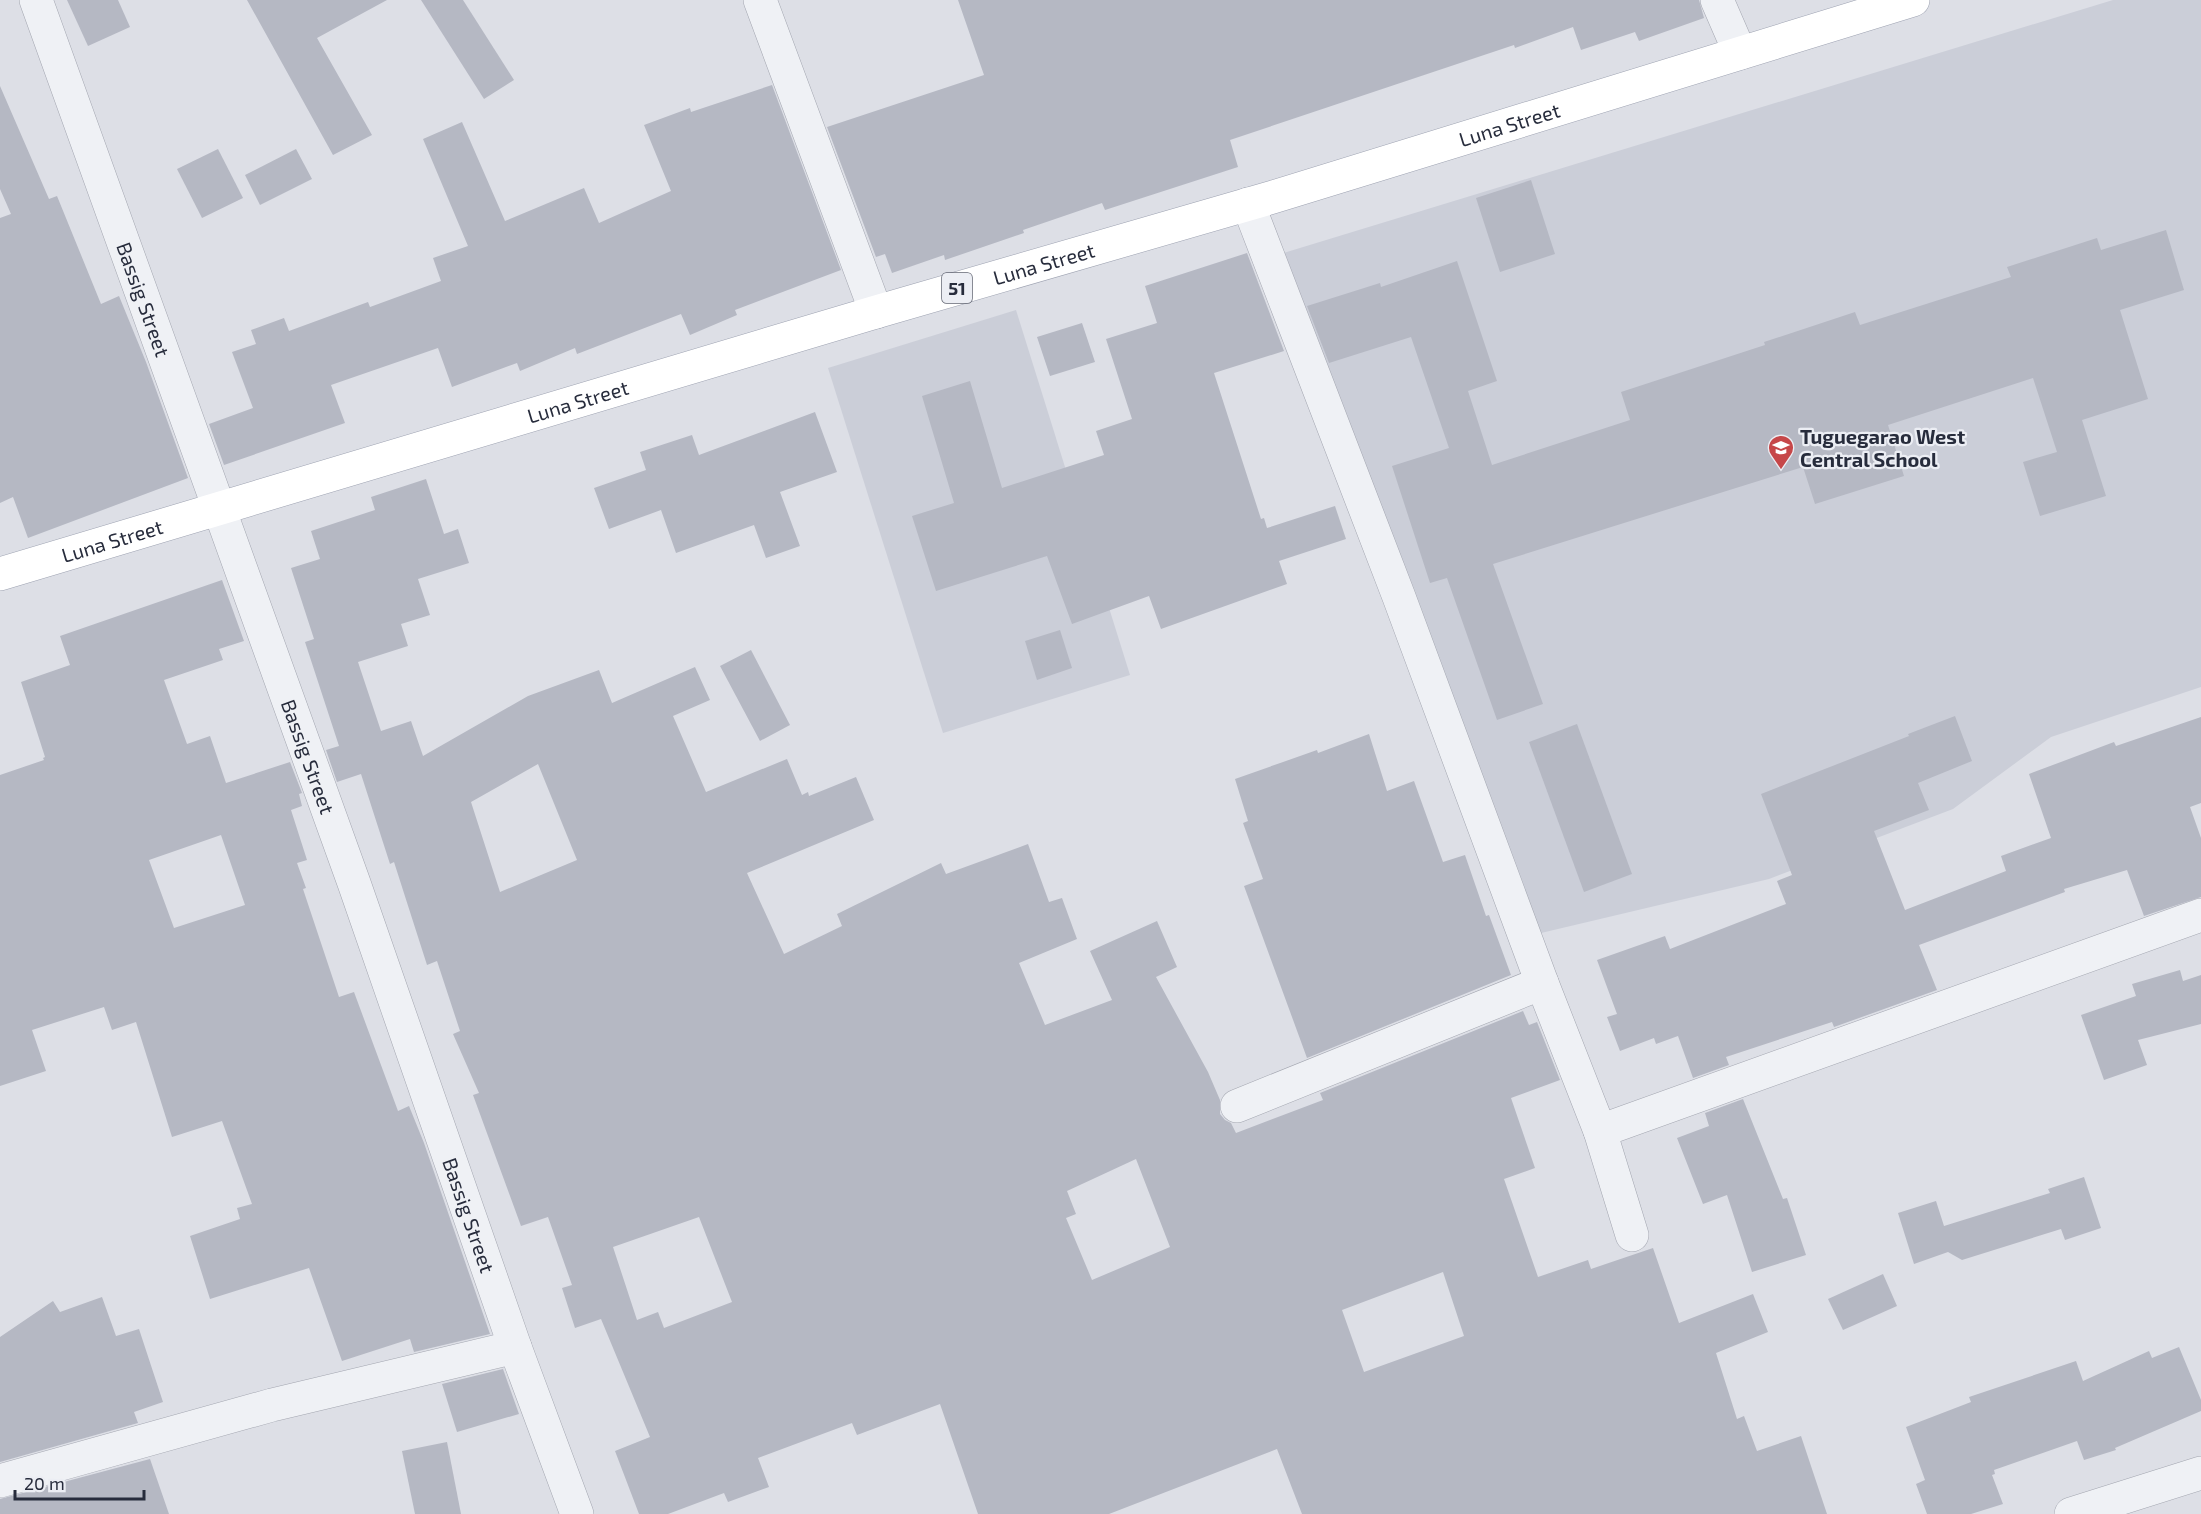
<svg xmlns="http://www.w3.org/2000/svg" width="2201" height="1514" font-family="'Exo 2',sans-serif">
	<style>
		.built { fill: #cbced8 }
		.building { fill: #b5b8c3; fill-rule: evenodd }
		.lines { fill: none; stroke-linecap: round; stroke-linejoin: round }
		.street-casing { stroke: #a3a6b0; stroke-width: 34 }
		.primary-casing { stroke: #9da2b1; stroke-width: 34 }
		.street { stroke: #eff1f5; stroke-width: 33 }
		.primary { stroke: #fff; stroke-width: 33 }
		.labels { text-anchor: middle; dominant-baseline: central; stroke-width: 4.5; stroke-linejoin: round; paint-order: stroke }
		.shield { fill: #eceef4; stroke: #626673; stroke-width: 1.5 }
		.shield-label { font-size: 18px; font-weight: bold; fill: #272c3c }
		.street-label { font-size: 20px; fill: #272c3c; stroke: #eceef4 }
		.poi-label { font-size: 20px; font-weight: bold; fill: #272c3c; stroke: #eceef4; text-anchor: start }
	</style>
	<rect width="100%" height="100%" fill="#dddfe6"/>
	<g class="built">
		<polygon points="2113,0 2201,0 2201,687 2051,737 1953,809 1769,879 1541,933 1277,255"/>
		<polygon points="1016,310 1130,675 943,733 828,368"/>
	</g>
	<g class="building">
		<polygon points="67,0 118,0 130,27 88,46"/>
		<polygon points="247,0 387,0 317,38 372,135 333,155"/>
		<polygon points="421,0 463,0 514,80 484,99"/>
		<polygon points="958,0 1699,0 1704,18 1639,41 1635,32 1581,50 1573,27 1515,48 1514,45 1230,140 1238,167 1105,210 1102,203 1023,230 1024,233 945,260 944,255 892,273 885,254 876,257 827,127 984,75"/>
		<polygon points="772,85 841,270 735,310 737,315 690,335 681,314 577,354 575,348 520,371 517,363 452,387 438,348 331,385 345,423 224,465 209,424 253,408 232,352 256,344 251,330 284,318 289,331 368,302 370,307 441,281 433,258 468,246 423,139 462,122 505,221 584,188 599,223 671,191 644,125 690,108 691,112"/>
		<polygon points="0,86 49,199 57,196 101,304 119,296 146,362 188,478 28,538 13,497 0,503 0,218 11,214 0,189"/>
		<polygon points="218,149 243,198 202,218 177,169"/>
		<polygon points="296,149 312,179 260,205 245,175"/>
		<polygon points="1531,180 1555,254 1500,272 1476,198"/>
		<polygon points="2166,230 2184,290 2120,310 2148,399 2082,420 2106,496 2040,516 2023,462 2057,452 2033,378 1888,425 1904,476 1815,504 1803,467 1493,564 1543,704 1497,720 1447,578 1430,583 1392,466 1449,448 1411,337 1329,363 1307,306 1380,283 1381,287 1457,261 1497,381 1468,391 1492,465 1630,420 1621,392 1765,345 1764,342 1855,312 1860,325 2011,277 2007,267 2097,238 2101,250"/>
		<polygon points="1247,253 1284,351 1214,373 1261,519 1264,518 1267,528 1335,506 1346,539 1279,561 1287,584 1161,629 1149,596 1072,624 1047,556 936,591 912,516 954,503 922,396 970,381 1002,488 1104,455 1096,431 1132,419 1106,339 1157,323 1145,286"/>
		<polygon points="1082,323 1095,362 1050,376 1037,337"/>
		<polygon points="815,412 837,472 780,492 800,546 766,558 754,525 676,553 661,510 609,529 594,488 646,470 640,452 692,435 699,455"/>
		<path d="M426,479L444,534L458,529L469,563L418,579L430,615L401,624L408,646L358,662L381,731L411,721L423,756L528,696L599,670L612,703L695,667L710,700L673,716L706,792L787,759L802,795L808,792L809,796L856,777L874,820L747,873L784,954L842,926L837,914L941,863L946,874L1028,844L1049,902L1062,898L1077,939L1019,963L1045,1025L1112,1000L1090,951L1157,921L1177,967L1156,977L1208,1072L1220,1100V1114L1225,1120L1231,1123L1236,1133L1323,1100L1320,1093L1523,1011L1529,1025L1537,1022L1560,1080L1511,1098L1535,1168L1504,1179L1538,1277L1588,1260L1591,1269L1653,1248L1679,1323L1753,1294L1768,1332L1716,1353L1737,1419L1744,1416L1757,1451L1801,1436L1827,1514H1302L1277,1449L1109,1514H978L940,1404L857,1435L852,1423L758,1458L769,1487L728,1502L724,1493L668,1514H639L615,1451L650,1437L601,1319L575,1328L562,1288L572,1285L548,1217L521,1226L473,1095L479,1093L453,1034L460,1031L437,961L427,965L394,862L390,864L361,774L337,782L326,750L339,746L305,642L314,639L291,568L320,559L311,531L375,510L371,497ZM538,764L577,860L500,892L471,802ZM1136,1159L1170,1247L1092,1280L1066,1218L1076,1214L1067,1191ZM699,1217L732,1302L664,1328L658,1312L637,1320L613,1247ZM1443,1272L1464,1336L1364,1372L1342,1310Z"/>
		<path d="M222,580L244,641L219,649L223,660L164,680L187,744L210,736L226,783L290,762L302,793L299,794L302,806L291,810L307,860L297,863L306,888L303,889L339,997L354,992L398,1111L409,1106L424,1143L490,1334L414,1352L410,1339L342,1361L309,1268L210,1299L190,1236L240,1219L237,1208L252,1204L222,1121L172,1137L136,1022L112,1030L104,1007L32,1030L46,1071L0,1086V775L44,760L43,758L45,757L21,682L70,665L60,636ZM221,835L245,905L174,928L149,860Z"/>
		<polygon points="1060,630 1072,668 1037,680 1025,641"/>
		<polygon points="751,650 790,725 760,741 720,666"/>
		<polygon points="1955,716 1972,761 1918,783 1929,810 1874,831 1905,910 2006,871 2001,856 2051,838 2029,774 2114,742 2116,746 2201,717 2201,803 2190,807 2201,838 2201,897 2144,916 2127,870 2064,889 2065,892 1919,945 1937,990 1834,1027 1832,1022 1726,1057 1729,1065 1693,1078 1678,1036 1656,1044 1654,1038 1620,1051 1607,1017 1617,1014 1597,960 1665,936 1670,949 1786,904 1777,881 1792,875 1761,794 1909,736 1908,734"/>
		<polygon points="1577,724 1632,874 1584,892 1529,742"/>
		<polygon points="1369,734 1387,791 1414,781 1443,862 1465,855 1486,916 1489,915 1511,975 1307,1058 1244,886 1263,879 1243,823 1248,821 1235,779 1317,750 1318,753"/>
		<polygon points="2180,970 2183,981 2201,975 2201,1024 2138,1040 2147,1065 2104,1080 2081,1015 2136,996 2132,984"/>
		<polygon points="1743,1099 1783,1199 1787,1198 1806,1255 1752,1272 1727,1195 1703,1204 1677,1138 1709,1126 1705,1113"/>
		<polygon points="2084,1177 2101,1228 2065,1240 2061,1229 1962,1260 1948,1252 1914,1264 1898,1213 1936,1201 1944,1226 2050,1193 2048,1189"/>
		<polygon points="1883,1274 1897,1306 1843,1330 1828,1299"/>
		<polygon points="102,1297 116,1336 139,1329 163,1402 134,1412 138,1423 0,1462 0,1337 53,1301 60,1312"/>
		<polygon points="2179,1347 2201,1400 2201,1411 2115,1448 2116,1450 2084,1460 2077,1441 1994,1470 1995,1474 1992,1475 2003,1504 1971,1514 1927,1514 1916,1484 1925,1480 1906,1427 1971,1402 1969,1397 2076,1361 2083,1381 2149,1351 2152,1358"/>
		<polygon points="503,1369 519,1414 457,1432 442,1384"/>
		<polygon points="447,1442 461,1514 415,1514 402,1451"/>
		<polygon points="150,1459 169,1514 0,1514 0,1499"/>
	</g>
	<g class="lines">
		<defs>
			<g id="street">
				<path id="s1" d="M36,0L354,883L515,1347L577,1514"/>
				<polyline points="760,0 876,312"/>
				<polyline points="1717,0 1740,53"/>
				<polyline points="1248,204 1399,597 1542,983 1600,1131 1632,1235"/>
				<polyline points="1237,1106 1542,983"/>
				<polyline points="1600,1131 2201,915"/>
				<polyline points="0,1481 272,1405 515,1347"/>
				<polyline points="2071,1514 2201,1473"/>
			</g>
			<g id="primary">
				<path id="s2" d="M0,574L876,312L1273,197L1913,0"/>
			</g>
		</defs>
		<use href="#street" class="street-casing"/>
		<use href="#primary" class="primary-casing"/>
		<use href="#street" class="street"/>
		<use href="#primary" class="primary"/>
	</g>
	<defs>
		<symbol id="school-pin" viewBox="-11 -11 22 30"><path d="M0 17L-7.5 6A9.5 9.5 0 1 1 7.5 6Z" fill="#c64749" stroke="#eceef4"/><path d="M0-5L7-2L0 1L-7-2ZM-4 1L0 2.5L4 1V4Q0 6-4 4Z" fill="#fff"/></symbol>
	</defs>
	<g fill-rule="evenodd">
		<use href="#school-pin" x="1766" y="433" width="30" height="40"/>
	</g>
	<g class="labels">
		<rect class="shield" x="942" y="273" width="30" height="30" rx="4.5"/>
		<g class="shield-label">
			<text x="957" y="288">51</text>
		</g>
		<g class="street-label">
			<text stroke="none"><textPath href="#s2" startOffset="1575">Luna Street</textPath></text>
			<text stroke="none"><textPath href="#s2" startOffset="1089">Luna Street</textPath></text>
			<text stroke="none"><textPath href="#s1" startOffset="318">Bassig Street</textPath></text>
			<text stroke="none"><textPath href="#s2" startOffset="603">Luna Street</textPath></text>
			<text stroke="none"><textPath href="#s2" startOffset="117">Luna Street</textPath></text>
			<text stroke="none"><textPath href="#s1" startOffset="804">Bassig Street</textPath></text>
			<text stroke="none"><textPath href="#s1" startOffset="1290">Bassig Street</textPath></text>
		</g>
		<g class="poi-label">
			<text x="1800" y="436">Tuguegarao West<tspan x="1800" dy="23">Central School</tspan></text>
		</g>
	</g>
	<path d="M15 1490v9h129v-9" fill="none" stroke="#272c3c" stroke-width="3"/>
	<text x="24" y="1490" font-size="18" fill="#272c3c" stroke="#eceef4" stroke-width="4.5" paint-order="stroke">20 m</text>
</svg>
